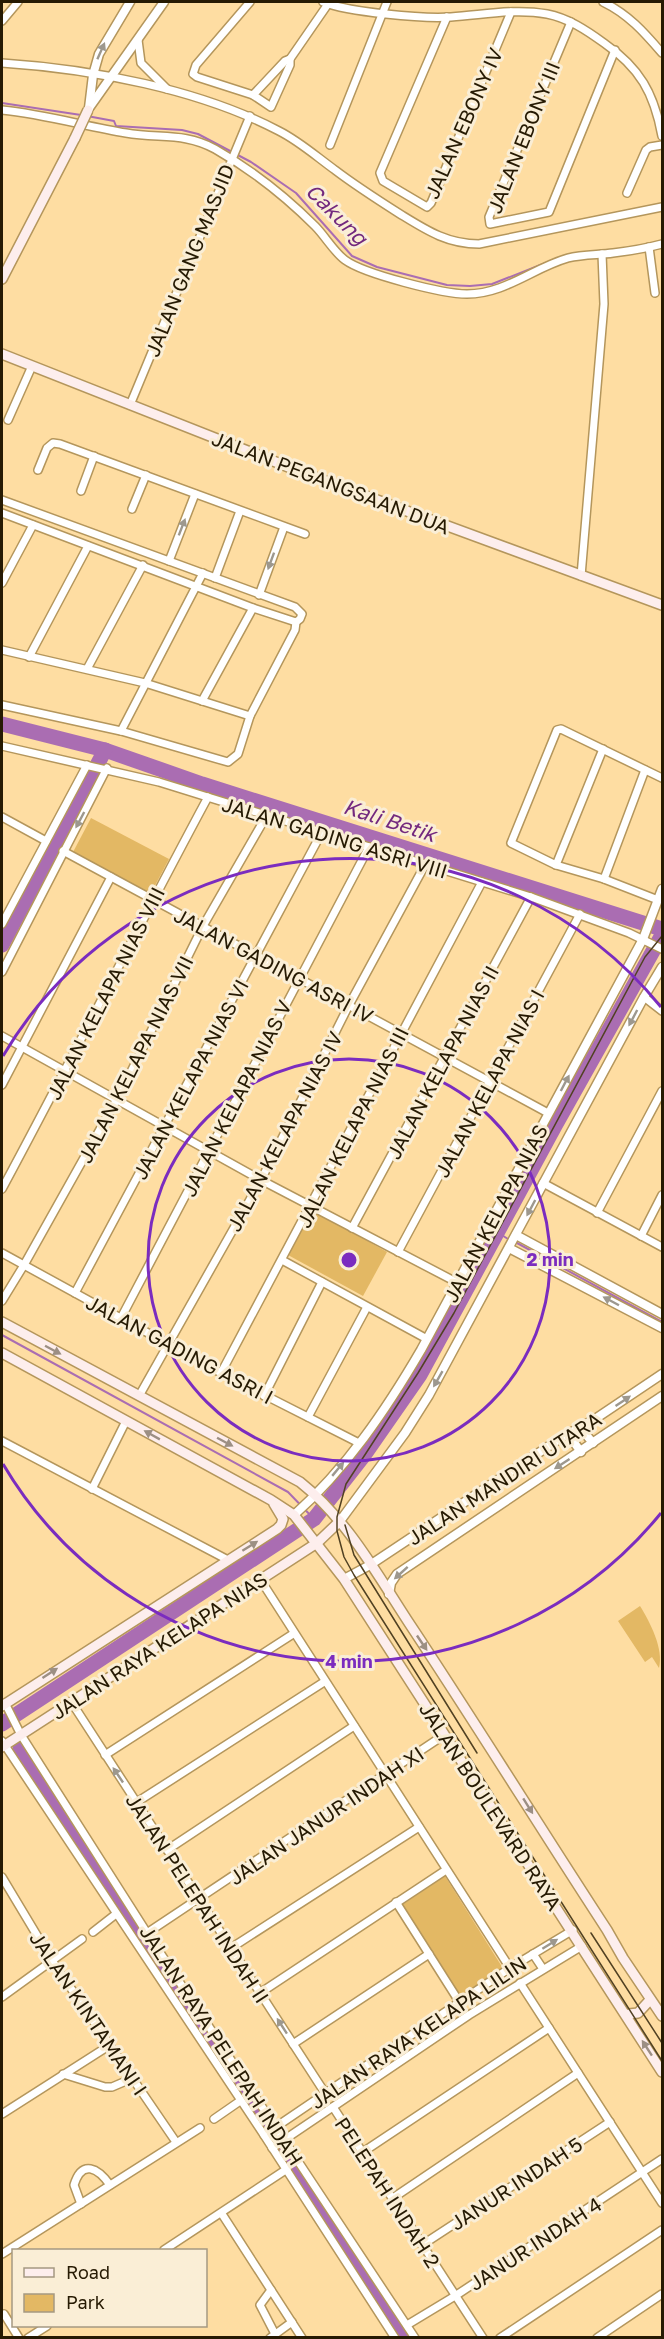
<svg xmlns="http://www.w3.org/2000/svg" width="664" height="2339" font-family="'Golos Text',sans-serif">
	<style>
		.green { fill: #e3b864 }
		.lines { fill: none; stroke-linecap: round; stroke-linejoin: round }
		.stream { stroke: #aa6db2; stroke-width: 2 }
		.river { stroke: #aa6db2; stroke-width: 15 }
		.minor-casing { stroke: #b4965c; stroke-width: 10 }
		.tertiary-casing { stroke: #b4965c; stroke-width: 11 }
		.secondary-casing { stroke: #b4965c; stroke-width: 12 }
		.minor { stroke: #fff; stroke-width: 7 }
		.tertiary { stroke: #fff; stroke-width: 8 }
		.secondary { stroke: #fdeeed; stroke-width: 9 }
		.tram { stroke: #514122; stroke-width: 1.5 }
		.secondary-bridge-casing { stroke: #b4965c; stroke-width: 12; stroke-linecap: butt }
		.secondary-bridge { stroke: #fdeeed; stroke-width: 9 }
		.oneway { fill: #9d988e }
		.oneway2 { fill: #9c8f84 }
		.ring { fill: none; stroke: #7b2cbf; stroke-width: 3 }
		.labels { text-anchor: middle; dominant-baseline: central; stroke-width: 6; stroke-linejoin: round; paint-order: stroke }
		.street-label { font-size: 20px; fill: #261a03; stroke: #faeed6 }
		.water-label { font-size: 21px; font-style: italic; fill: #73297e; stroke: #faeed6 }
		.centre { fill: #7b2cbf; stroke: #faeed6; stroke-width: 3 }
		.ring-label { font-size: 18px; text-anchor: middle; font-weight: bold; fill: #7b2cbf; stroke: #faeed6; stroke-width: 6; stroke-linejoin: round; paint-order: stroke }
	</style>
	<rect width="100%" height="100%" fill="#fedda2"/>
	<g class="green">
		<polygon points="91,818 169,859 150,895 72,854"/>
		<polygon points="313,1210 387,1252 363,1296 288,1255"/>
		<path d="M640,1606C650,1622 664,1649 659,1668L652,1657L645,1662L618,1621Z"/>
		<polygon points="445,1876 504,1970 460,2001 400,1906"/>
	</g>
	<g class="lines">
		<g class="stream">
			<polyline points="2,103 81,115"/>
			<polyline points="87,116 114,121 116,126 182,130 198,134 251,162 296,193 352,256 377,267 447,285 470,286 492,284 548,262"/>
			<polyline points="497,1232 508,1239"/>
			<polyline points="517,1243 662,1322"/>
			<polyline points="2,1335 288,1492 314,1519"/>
		</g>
		<g class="river">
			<polyline points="2,724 105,750 202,784 662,929"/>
			<polyline points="2,945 105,750"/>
			<polyline points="2,1724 314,1519 365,1454 420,1375 555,1126 662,935"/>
			<polyline points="20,1749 403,2338"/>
		</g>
		<defs>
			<g id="minor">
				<polyline points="250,2 196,65 193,74 197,77 253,95 271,107 290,65 290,59"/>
				<path d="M323,2C348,12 423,19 451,17C483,15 515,8 547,14C568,18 586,30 604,43C640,68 654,93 662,136"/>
				<path d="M603,2C628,14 644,32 662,53"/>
				<polyline points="447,17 380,173 383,181 427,207 431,203 511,12"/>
				<polyline points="2,21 18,2"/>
				<polyline points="571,22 489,217 490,224 549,212 615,50"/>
				<polyline points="138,40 141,63 167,89"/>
				<path d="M2,63C92,69 199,89 279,131C299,141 317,157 335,170C356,186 378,200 400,214C426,230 447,244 479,244L662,207"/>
				<polyline points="253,95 285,61 290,59 328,4"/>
				<path d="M2,110C43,114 85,126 126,133C159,139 184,132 215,149C252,170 285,196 315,226C325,236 334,252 345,260C364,274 443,294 467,294C505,294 533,268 568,258C583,254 599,255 613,253C630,251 647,248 662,244"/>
				<polyline points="330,145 387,2"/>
				<polyline points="627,193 646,150 650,147 662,145"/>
				<polyline points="649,247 655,293"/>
				<polyline points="130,405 250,116"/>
				<polyline points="8,420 32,366"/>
				<polyline points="38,470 47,448 53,443 60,444 305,534"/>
				<polyline points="81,491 94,456"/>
				<polyline points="2,500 295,607 302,614 300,619 296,622 253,608"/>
				<polyline points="132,509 146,475"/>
				<polyline points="2,513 253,608 202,701"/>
				<polyline points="169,561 195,494"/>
				<polyline points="581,576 604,304 602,254"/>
				<polyline points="215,578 240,511"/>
				<polyline points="2,583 33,525"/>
				<polyline points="259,595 284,527"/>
				<polyline points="2,650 145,683 250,716"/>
				<polyline points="29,657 88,546"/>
				<polyline points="87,669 143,565"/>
				<polyline points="2,705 121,731 228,762 238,754 250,716 295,630 296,622"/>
				<polyline points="121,731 203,573"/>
				<polyline points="2,746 159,782 531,897 629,933 662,949"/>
				<polyline points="2,817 46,841"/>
				<polyline points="63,851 548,1113"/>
				<polyline points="556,865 603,749"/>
				<polyline points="604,879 645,770"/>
				<polyline points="658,900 604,879 556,865 511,843 557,730 561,729 662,778"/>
				<polyline points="2,924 87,765"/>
				<polyline points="2,972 107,768"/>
				<polyline points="644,997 662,1011"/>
				<polyline points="2,1036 261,1180 458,1283"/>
				<polyline points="2,1085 111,877"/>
				<polyline points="543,1183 662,1247"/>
				<path d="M2,1189C72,1059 138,927 208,797"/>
				<polyline points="597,1213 662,1091"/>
				<polyline points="352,1228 531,897"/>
				<polyline points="641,1236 662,1195"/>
				<polyline points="398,1252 580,914"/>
				<polyline points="2,1253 221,1373 359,1443"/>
				<polyline points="282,1260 427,1339"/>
				<polyline points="75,1293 322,832"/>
				<polyline points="2,1301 24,1265 122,1090 203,926 267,815"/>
				<polyline points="121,1318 369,847"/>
				<polyline points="221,1373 482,882"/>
				<polyline points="139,1396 261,1180 349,1005 425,865"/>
				<polyline points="264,1396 322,1282"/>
				<polyline points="308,1417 367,1307"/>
				<polyline points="2,1441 228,1560"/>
				<polyline points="92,1489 126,1421"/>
				<polyline points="260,1579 510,1968"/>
				<polyline points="5,1703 21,1735 147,1933 415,2338"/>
				<polyline points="72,1703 325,2093"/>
				<polyline points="2,1741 264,2135 395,2338"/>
				<polyline points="105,1755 293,1634"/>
				<polyline points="137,1802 324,1682"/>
				<polyline points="167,1850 354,1726"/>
				<polyline points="2,1877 53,1962 176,2142"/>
				<polyline points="396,1902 460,2003"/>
				<polyline points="93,1932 116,1914"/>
				<polyline points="147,1933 444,1735"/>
				<polyline points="231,1948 419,1827"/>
				<polyline points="533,1954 543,1969"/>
				<polyline points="520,1983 662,2203"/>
				<polyline points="260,1993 446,1870"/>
				<polyline points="2,1997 82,1939"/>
				<polyline points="293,2044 429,1954"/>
				<polyline points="63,2074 105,2087 112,2087 133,2078"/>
				<polyline points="333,2107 483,2338"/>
				<polyline points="2,2114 110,2045"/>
				<polyline points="214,2119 240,2101"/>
				<polyline points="264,2135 510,1968 573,1930"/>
				<polyline points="272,2148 469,2015 582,1946"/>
				<polyline points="363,2152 549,2028"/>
				<polyline points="393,2198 578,2073"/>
				<path d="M81,2204L74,2185C82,2159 98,2168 110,2185"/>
				<polyline points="222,2214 302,2338"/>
				<polyline points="422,2245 610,2122"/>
				<polyline points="164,2250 287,2169"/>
				<polyline points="2,2254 200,2128"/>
				<polyline points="271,2290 260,2305 275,2334"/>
				<polyline points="4,2314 19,2338"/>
				<polyline points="407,2325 455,2296 662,2159"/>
				<polyline points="28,2338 47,2326"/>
				<polyline points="270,2338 292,2322"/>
				<polyline points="500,2338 662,2230"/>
				<polyline points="597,2338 662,2294"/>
			</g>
			<g id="tertiary">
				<polyline points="89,108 164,2"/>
				<polyline points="89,108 93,75 99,54 130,2"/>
				<polyline points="516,1235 662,1314"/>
				<polyline points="509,1248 662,1328"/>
				<polyline points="583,1426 582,1430 593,1443"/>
				<polyline points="568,1434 581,1452"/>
				<path d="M294,1515C346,1469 386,1410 421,1350L643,939L662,889"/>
				<polyline points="340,1521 405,1433 429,1395 644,997 662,967"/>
				<polyline points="344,1579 370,1565 561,1438 595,1419 662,1374"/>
				<polyline points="389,1594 391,1583 397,1574 662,1396"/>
			</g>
			<g id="secondary">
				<polyline points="2,279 75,138"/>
				<polyline points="2,354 301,472 662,605"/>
				<path d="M2,1322L300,1482C348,1520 378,1576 411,1626C478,1727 541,1829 607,1930L623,1958L662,2016"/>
				<polyline points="2,1353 271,1500 294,1515 344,1579 662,2072"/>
				<polyline points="2,1706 277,1529 281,1525 283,1519 274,1504"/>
				<polyline points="2,1747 317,1543 340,1521"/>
				<polyline points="629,2014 638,2013 649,2001"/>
			</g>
		</defs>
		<use href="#minor" class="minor-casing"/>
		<use href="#tertiary" class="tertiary-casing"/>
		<use href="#secondary" class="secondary-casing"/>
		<use href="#minor" class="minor"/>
		<use href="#tertiary" class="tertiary"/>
		<use href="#secondary" class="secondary"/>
		<g class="tram">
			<polyline points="662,936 645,957 454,1313 418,1373 346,1484 337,1517 337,1531 344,1557 354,1575 662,2061"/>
			<polyline points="345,1525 354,1555 477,1753"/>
			<polyline points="591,1933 662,2043"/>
		</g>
		<defs>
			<polyline id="secondary-bridge" points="75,138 88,110"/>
		</defs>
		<use href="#secondary-bridge" class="secondary-bridge-casing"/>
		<use href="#secondary-bridge" class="secondary-bridge"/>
	</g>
	<defs><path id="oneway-solid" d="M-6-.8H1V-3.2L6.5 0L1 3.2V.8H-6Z" transform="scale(1.5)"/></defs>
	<g class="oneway">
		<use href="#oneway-solid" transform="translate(101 51) rotate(-66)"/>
		<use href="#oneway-solid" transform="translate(182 527) rotate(-69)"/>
		<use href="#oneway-solid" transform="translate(271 561) rotate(110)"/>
		<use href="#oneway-solid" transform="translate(80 820) rotate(118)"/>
		<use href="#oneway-solid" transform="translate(633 1018) rotate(118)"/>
		<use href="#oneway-solid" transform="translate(565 1083) rotate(-62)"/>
		<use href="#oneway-solid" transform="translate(531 1208) rotate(118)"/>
		<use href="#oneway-solid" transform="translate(611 1301) rotate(-152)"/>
		<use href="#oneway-solid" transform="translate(438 1379) rotate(120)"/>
		<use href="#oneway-solid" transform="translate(623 1401) rotate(-34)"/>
		<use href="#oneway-solid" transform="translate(562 1464) rotate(147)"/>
		<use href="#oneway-solid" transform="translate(338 1469) rotate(-50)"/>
		<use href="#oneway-solid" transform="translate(401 1573) rotate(138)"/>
		<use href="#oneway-solid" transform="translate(118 1775) rotate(-124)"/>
		<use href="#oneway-solid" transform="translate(550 1944) rotate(-32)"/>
		<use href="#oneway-solid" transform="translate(282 2026) rotate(-123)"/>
	</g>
	<g class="oneway2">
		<use href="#oneway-solid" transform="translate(53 1350) rotate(28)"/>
		<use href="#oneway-solid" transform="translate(152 1435) rotate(-151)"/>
		<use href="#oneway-solid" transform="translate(225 1442) rotate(28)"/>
		<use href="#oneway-solid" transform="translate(250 1546) rotate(-32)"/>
		<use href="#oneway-solid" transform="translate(422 1643) rotate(56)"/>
		<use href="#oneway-solid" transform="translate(50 1673) rotate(-33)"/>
		<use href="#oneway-solid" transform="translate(528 1806) rotate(58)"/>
		<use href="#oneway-solid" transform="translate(647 2048) rotate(-123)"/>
	</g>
	<g class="ring">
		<circle cx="349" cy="1260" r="201"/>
		<path d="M661 1513A402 402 0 0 1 3 1464M3 1056A402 402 0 0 1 661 1007"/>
	</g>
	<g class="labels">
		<g class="street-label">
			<text transform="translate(463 123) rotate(-66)">JALAN EBONY IV</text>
			<text transform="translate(523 137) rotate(-68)">JALAN EBONY III</text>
			<text transform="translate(189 260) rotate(-68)">JALAN GANG MASJID</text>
			<text transform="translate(331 482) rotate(21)">JALAN PEGANGSAAN DUA</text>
			<text transform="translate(335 837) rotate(17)">JALAN GADING ASRI VIII</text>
			<text transform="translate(274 965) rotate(28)">JALAN GADING ASRI IV</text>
			<text transform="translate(105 993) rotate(-63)">JALAN KELAPA NIAS VIII</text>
			<text transform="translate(135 1059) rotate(-63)">JALAN KELAPA NIAS VII</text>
			<text transform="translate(442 1062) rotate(-62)">JALAN KELAPA NIAS II</text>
			<text transform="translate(190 1079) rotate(-62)">JALAN KELAPA NIAS VI</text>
			<text transform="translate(489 1083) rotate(-62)">JALAN KELAPA NIAS I</text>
			<text transform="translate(236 1098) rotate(-63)">JALAN KELAPA NIAS V</text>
			<text transform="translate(352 1127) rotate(-63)">JALAN KELAPA NIAS III</text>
			<text transform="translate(284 1131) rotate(-62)">JALAN KELAPA NIAS IV</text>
			<text transform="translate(495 1213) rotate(-62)">JALAN KELAPA NIAS</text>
			<text transform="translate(180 1349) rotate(28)">JALAN GADING ASRI I</text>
			<text transform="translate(504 1478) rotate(-33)">JALAN MANDIRI UTARA</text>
			<text transform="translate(159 1645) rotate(-33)">JALAN RAYA KELAPA NIAS</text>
			<text transform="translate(491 1806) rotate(57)">JALAN BOULEVARD RAYA</text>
			<text transform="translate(326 1815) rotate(-34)">JALAN JANUR INDAH XI</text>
			<text transform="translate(198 1898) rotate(57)">JALAN PELEPAH INDAH II</text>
			<text transform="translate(89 2013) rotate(56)">JALAN KINTAMANI I</text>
			<text transform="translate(418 2032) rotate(-34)">JALAN RAYA KELAPA LILIN</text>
			<text transform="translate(222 2045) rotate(57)">JALAN RAYA PELEPAH INDAH</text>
			<text transform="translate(516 2183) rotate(-33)">JANUR INDAH 5</text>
			<text transform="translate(388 2192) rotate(57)">PELEPAH INDAH 2</text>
			<text transform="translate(535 2243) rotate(-33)">JANUR INDAH 4</text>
		</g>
		<g class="water-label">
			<text transform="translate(337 214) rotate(45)">Cakung</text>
			<text transform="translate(390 820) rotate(18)">Kali Betik</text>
		</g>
	</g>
	<circle cx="349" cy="1260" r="9" class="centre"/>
	<g class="ring-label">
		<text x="550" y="1266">2 min</text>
		<text x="349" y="1668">4 min</text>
	</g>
	<rect width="664" height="2339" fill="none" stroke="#261a03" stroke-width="6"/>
	<rect x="12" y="2249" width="195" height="78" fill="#faeed6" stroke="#a59982" stroke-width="1.5"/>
	<rect x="24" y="2268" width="30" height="9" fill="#fdeeed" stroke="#a59982" stroke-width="1.5"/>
	<text x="66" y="2279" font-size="18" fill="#261a03">Road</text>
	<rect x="24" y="2294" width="30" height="18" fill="#e3b864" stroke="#a59982" stroke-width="1.5"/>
	<text x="66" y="2309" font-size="18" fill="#261a03">Park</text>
</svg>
